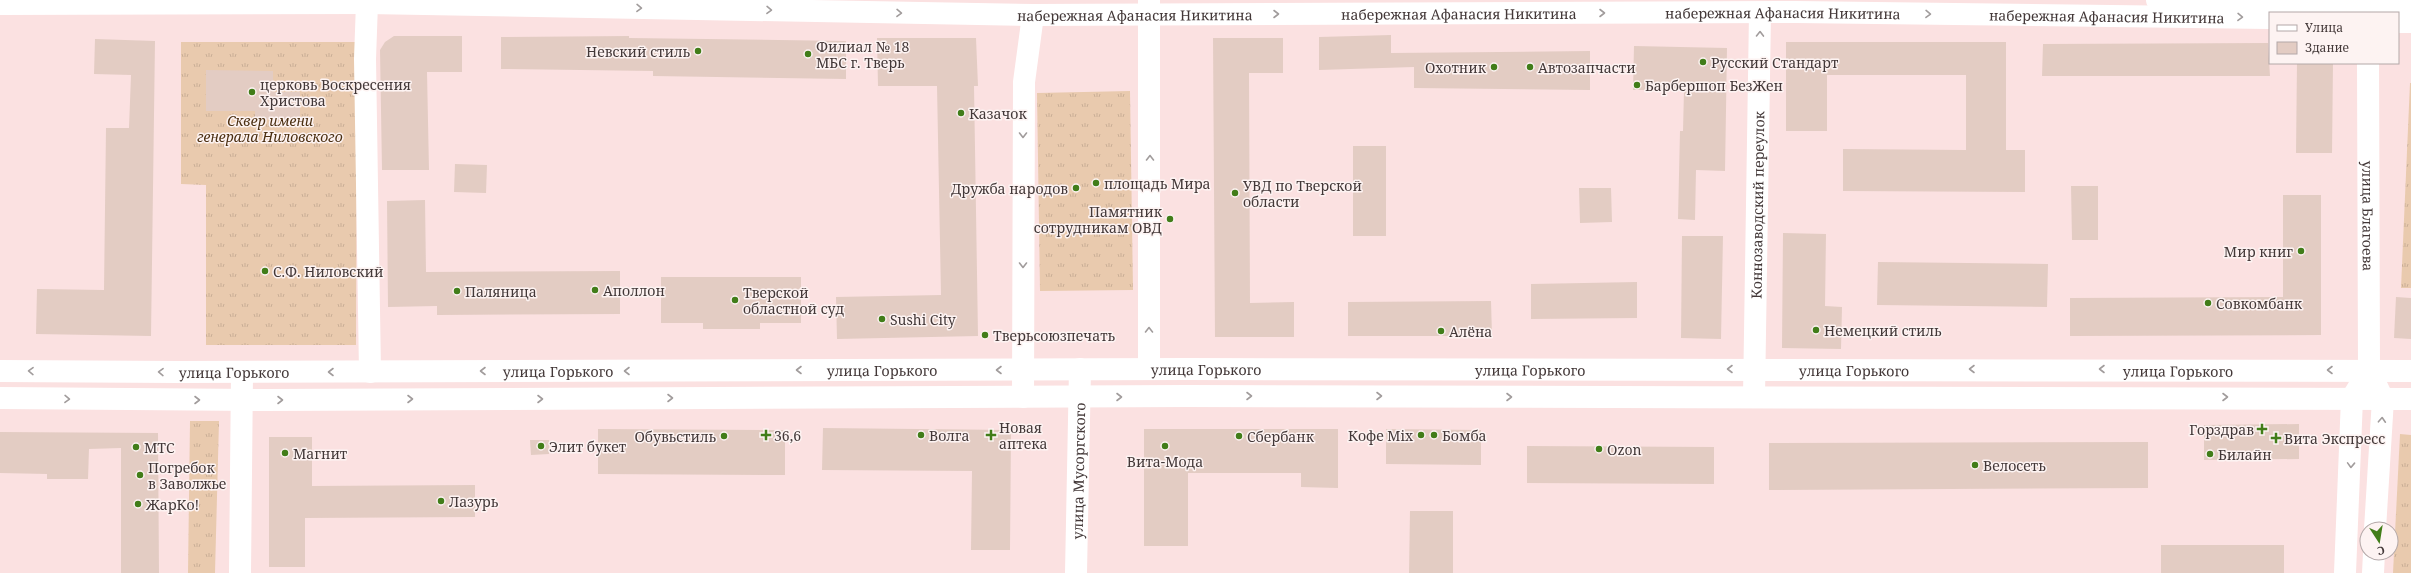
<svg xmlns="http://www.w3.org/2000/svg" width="2411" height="573" font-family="'Noto Serif',serif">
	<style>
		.grass { fill: url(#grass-tufts) }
		.building { fill: #e3ccc3 }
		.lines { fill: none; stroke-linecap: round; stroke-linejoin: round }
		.minor { stroke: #fff; stroke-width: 22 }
		.major { stroke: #fff; stroke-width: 22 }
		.oneway { stroke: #a19c9c }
		.poi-dot { fill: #417d19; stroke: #fdf3f2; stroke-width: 1.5 }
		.labels { text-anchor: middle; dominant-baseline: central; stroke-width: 3; stroke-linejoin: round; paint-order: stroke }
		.street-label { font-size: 14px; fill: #433838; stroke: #fdf3f2 }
		.poi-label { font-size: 14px; fill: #433838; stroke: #fdf3f2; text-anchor: start }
		.park-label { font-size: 14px; font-style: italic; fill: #4b2f11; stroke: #fdf3f2 }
	</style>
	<defs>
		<pattern id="grass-tufts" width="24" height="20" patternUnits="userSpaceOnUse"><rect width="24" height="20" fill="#e9caae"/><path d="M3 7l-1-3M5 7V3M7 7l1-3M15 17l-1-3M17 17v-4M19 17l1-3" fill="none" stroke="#c9ae96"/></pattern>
	</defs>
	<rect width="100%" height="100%" fill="#fbe1e1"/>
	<g class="grass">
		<polygon points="181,42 357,42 356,345 206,345 206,185 181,184"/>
		<polygon points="2410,83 2411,83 2411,288 2401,288"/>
		<polygon points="1130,91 1133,290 1040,291 1037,93"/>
		<polygon points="190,421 219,421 215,573 188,573"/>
		<polygon points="2400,434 2411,435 2411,573 2393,573"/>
	</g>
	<g class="building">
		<polygon points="1391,35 1391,53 1590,51 1590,90 1414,88 1414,67 1319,70 1319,37"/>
		<polygon points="394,36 462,36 462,72 427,72 429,170 382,170 380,50 385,42"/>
		<polygon points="629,36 629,38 846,41 846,79 653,76 653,71 501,69 501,37"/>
		<polygon points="877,38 976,38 978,86 974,86 978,336 837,339 836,297 941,295 937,86 878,86"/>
		<polygon points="1213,38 1283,38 1283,73 1249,73 1250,303 1294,302 1294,337 1215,337"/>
		<polygon points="95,39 155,41 151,336 36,334 37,289 104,290 106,128 129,128 131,75 94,74"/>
		<polygon points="1786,42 2006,42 2006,150 2025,150 2025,192 1843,191 1843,149 1966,150 1966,75 1827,75 1827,131 1786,131"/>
		<polygon points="2268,43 2270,76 2042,76 2043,44"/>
		<polygon points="1634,46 1727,48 1725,171 1696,170 1695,220 1678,219 1680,131 1683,131 1684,90 1633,90"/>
		<polygon points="2297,63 2333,63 2332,153 2296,153"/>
		<polygon points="206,70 273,71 273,92 300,92 300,120 255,119 255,111 206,111"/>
		<rect x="1353" y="146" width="33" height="90"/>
		<polygon points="455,164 487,165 486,193 454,192"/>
		<polygon points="2071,186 2098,186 2098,240 2072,240"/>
		<polygon points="1579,188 1611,188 1612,222 1580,223"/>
		<polygon points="2283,195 2321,195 2321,335 2070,336 2070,298 2283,297"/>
		<polygon points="425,200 426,272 620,271 620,314 437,315 437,306 388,307 387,201"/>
		<polygon points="1783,233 1826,234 1825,306 1842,307 1841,349 1782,348"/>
		<polygon points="1682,236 1723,236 1721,339 1681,338"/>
		<polygon points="1878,262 2048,264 2047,307 1877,305"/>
		<polygon points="661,277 801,277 801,323 760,323 760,329 703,329 703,323 661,323"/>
		<polygon points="1637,282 1637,318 1531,319 1531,284"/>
		<polygon points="2396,297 2411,298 2411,339 2394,338"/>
		<polygon points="1491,301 1492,336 1348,336 1348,302"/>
		<polygon points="2299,424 2299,459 2204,460 2204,425"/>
		<polygon points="823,428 1011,430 1010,550 971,550 972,471 822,470"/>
		<polygon points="598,429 785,430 785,475 598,474"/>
		<polygon points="1144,429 1338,429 1338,488 1301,487 1301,473 1188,473 1188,546 1144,546"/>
		<polygon points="1386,429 1481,430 1481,465 1386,464"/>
		<polygon points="0,432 158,433 159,573 121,573 121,448 89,449 88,479 47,479 47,474 0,473"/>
		<polygon points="269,437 312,437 312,486 475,485 475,517 305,518 305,567 269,567"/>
		<polygon points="530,440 549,440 549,454 531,455"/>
		<polygon points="2148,442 2148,488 1769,490 1769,443"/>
		<polygon points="1527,446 1714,447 1714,484 1527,483"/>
		<polygon points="1410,511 1453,511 1453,573 1409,573"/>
		<rect x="2161" y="545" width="123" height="28"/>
	</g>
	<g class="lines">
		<g class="minor">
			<polyline points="367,3 365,59 370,372"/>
			<polyline points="1149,369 1149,0"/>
			<polyline points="1023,397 1024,82 1033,15"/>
			<path id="s1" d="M1754,397L1760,13"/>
			<polyline points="240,573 242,372"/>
			<path id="s2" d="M1076,573L1080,369"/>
		</g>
		<g class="major">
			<polyline points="2157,0 2336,2 2411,6"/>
			<path id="s3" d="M0,4L367,3L1033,15L1796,12L2270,18"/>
			<polyline points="2398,22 2411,22"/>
			<path id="s4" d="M2368,63L2369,370L2383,399L2375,529"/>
			<path id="s5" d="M0,371L178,372L1187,369L2411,371"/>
			<polyline points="0,398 265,400 1187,396 2411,399"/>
			<polyline points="2345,573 2352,398 2360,385"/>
			<polyline points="2373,573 2374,553"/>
		</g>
	</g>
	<defs><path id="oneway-chevron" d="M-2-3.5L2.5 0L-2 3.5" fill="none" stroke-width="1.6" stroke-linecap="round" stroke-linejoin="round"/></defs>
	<g class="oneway">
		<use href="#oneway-chevron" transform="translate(639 8) rotate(1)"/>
		<use href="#oneway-chevron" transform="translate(769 10) rotate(1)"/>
		<use href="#oneway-chevron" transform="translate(899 13) rotate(1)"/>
		<use href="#oneway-chevron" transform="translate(1602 13)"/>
		<use href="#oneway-chevron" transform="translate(1276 14)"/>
		<use href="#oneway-chevron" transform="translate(1928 14) rotate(1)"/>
		<use href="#oneway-chevron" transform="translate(2240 17) rotate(1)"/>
		<use href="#oneway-chevron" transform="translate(1760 34) rotate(-89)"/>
		<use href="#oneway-chevron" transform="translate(1023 135) rotate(90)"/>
		<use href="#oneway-chevron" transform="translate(1150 158) rotate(-90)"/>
		<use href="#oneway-chevron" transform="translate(1023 265) rotate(90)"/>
		<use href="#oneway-chevron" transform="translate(1149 330) rotate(-90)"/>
		<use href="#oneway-chevron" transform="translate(1730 369) rotate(-180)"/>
		<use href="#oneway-chevron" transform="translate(1972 369) rotate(-180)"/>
		<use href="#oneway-chevron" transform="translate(2102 369) rotate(-180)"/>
		<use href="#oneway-chevron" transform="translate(799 370) rotate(180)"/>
		<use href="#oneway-chevron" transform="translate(999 370) rotate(180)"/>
		<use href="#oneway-chevron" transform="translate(2330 370) rotate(-180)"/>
		<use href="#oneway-chevron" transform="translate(31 371) rotate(-179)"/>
		<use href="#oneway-chevron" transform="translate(483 371) rotate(180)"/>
		<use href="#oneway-chevron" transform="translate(627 371) rotate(180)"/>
		<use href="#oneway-chevron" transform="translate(161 372) rotate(-179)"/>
		<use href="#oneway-chevron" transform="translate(331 372) rotate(180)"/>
		<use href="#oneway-chevron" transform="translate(1249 396)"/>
		<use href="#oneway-chevron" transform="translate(1379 396)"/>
		<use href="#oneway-chevron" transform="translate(1119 397)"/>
		<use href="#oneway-chevron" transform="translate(1509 397)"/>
		<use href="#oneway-chevron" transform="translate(2225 397)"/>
		<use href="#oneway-chevron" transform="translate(670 398)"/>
		<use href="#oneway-chevron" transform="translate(67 399) rotate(1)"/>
		<use href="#oneway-chevron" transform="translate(410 399)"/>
		<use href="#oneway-chevron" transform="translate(540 399)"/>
		<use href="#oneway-chevron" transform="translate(197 400)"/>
		<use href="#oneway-chevron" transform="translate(280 400)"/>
		<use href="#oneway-chevron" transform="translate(2382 420) rotate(-87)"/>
		<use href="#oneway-chevron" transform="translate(2351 465) rotate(92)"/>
	</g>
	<g class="poi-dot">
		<circle cx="698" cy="51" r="4"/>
		<circle cx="808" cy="54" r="4"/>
		<circle cx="1703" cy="62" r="4"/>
		<circle cx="1494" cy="67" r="4"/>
		<circle cx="1530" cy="67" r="4"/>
		<circle cx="1637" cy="85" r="4"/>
		<circle cx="252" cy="92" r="4"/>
		<circle cx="961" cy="113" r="4"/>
		<circle cx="1096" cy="183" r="4"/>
		<circle cx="1076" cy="188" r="4"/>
		<circle cx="1235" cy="193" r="4"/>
		<circle cx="1170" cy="219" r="4"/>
		<circle cx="2301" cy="251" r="4"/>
		<circle cx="265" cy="271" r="4"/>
		<circle cx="595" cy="290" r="4"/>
		<circle cx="457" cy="291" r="4"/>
		<circle cx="735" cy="300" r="4"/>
		<circle cx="2208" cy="303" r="4"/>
		<circle cx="882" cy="319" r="4"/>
		<circle cx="1816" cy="330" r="4"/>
		<circle cx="1441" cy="331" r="4"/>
		<circle cx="985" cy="335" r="4"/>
		<path d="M2260 423h4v4h4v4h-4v4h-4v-4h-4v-4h4z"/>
		<path d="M764 429h4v4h4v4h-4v4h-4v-4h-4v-4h4z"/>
		<circle cx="921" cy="435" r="4"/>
		<path d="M989 429h4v4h4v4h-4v4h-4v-4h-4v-4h4z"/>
		<circle cx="1421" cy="435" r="4"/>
		<circle cx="1434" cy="435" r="4"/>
		<circle cx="724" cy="436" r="4"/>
		<circle cx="1239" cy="436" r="4"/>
		<path d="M2274 432h4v4h4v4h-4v4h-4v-4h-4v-4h4z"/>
		<circle cx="541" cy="446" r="4"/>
		<circle cx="1165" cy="446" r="4"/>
		<circle cx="136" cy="447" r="4"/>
		<circle cx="1599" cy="449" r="4"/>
		<circle cx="285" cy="453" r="4"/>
		<circle cx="2210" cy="454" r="4"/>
		<circle cx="1975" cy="465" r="4"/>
		<circle cx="140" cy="475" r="4"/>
		<circle cx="441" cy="501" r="4"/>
		<circle cx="138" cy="504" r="4"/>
	</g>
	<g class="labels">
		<g class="street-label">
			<text stroke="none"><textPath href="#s3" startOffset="1783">набережная Афанасия Никитина</textPath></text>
			<text stroke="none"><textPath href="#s3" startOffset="1135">набережная Афанасия Никитина</textPath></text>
			<text stroke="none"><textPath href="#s3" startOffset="1459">набережная Афанасия Никитина</textPath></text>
			<text stroke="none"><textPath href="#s3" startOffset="2107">набережная Афанасия Никитина</textPath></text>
			<text stroke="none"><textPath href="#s1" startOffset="192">Коннозаводский переулок</textPath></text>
			<text stroke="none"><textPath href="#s4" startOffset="153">улица Благоева</textPath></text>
			<text stroke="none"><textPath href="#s5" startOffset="1206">улица Горького</textPath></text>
			<text stroke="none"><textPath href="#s5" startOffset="1530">улица Горького</textPath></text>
			<text stroke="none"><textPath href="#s5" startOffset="1854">улица Горького</textPath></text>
			<text stroke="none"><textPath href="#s5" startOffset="882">улица Горького</textPath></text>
			<text stroke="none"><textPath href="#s5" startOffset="2178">улица Горького</textPath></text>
			<text stroke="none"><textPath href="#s5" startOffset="558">улица Горького</textPath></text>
			<text stroke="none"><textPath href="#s5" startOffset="234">улица Горького</textPath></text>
			<text stroke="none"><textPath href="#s2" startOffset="102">улица Мусоргского</textPath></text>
		</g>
		<g class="poi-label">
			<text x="816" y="46">Филиал № 18<tspan x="816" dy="16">МБС г. Тверь</tspan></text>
			<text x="690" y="51" text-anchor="end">Невский стиль</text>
			<text x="1711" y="62">Русский Стандарт</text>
			<text x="1486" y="67" text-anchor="end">Охотник</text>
			<text x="1538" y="67">Автозапчасти</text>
			<text x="260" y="84">церковь Воскресения<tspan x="260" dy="16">Христова</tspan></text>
			<text x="1645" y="85">Барбершоп БезЖен</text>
			<text x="969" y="113">Казачок</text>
			<text x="1104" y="183">площадь Мира</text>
			<text x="1243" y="185">УВД по Тверской<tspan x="1243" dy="16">области</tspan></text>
			<text x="1068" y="188" text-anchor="end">Дружба народов</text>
			<text x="1162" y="211" text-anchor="end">Памятник<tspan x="1162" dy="16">сотрудникам ОВД</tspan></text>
			<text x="2293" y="251" text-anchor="end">Мир книг</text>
			<text x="273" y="271">С.Ф. Ниловский</text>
			<text x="603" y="290">Аполлон</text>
			<text x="465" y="291">Паляница</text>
			<text x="743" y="292">Тверской<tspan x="743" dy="16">областной суд</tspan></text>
			<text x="2216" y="303">Совкомбанк</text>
			<text x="890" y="319">Sushi City</text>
			<text x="1824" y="330">Немецкий стиль</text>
			<text x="1449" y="331">Алёна</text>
			<text x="993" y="335">Тверьсоюзпечать</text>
			<text x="999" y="427">Новая<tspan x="999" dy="16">аптека</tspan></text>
			<text x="2254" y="429" text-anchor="end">Горздрав</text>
			<text x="774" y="435">36,6</text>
			<text x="929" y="435">Волга</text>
			<text x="1413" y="435" text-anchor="end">Кофе Mix</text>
			<text x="1442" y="435">Бомба</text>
			<text x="716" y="436" text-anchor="end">Обувьстиль</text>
			<text x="1247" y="436">Сбербанк</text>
			<text x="2284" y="438">Вита Экспресс</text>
			<text x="549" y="446">Элит букет</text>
			<text x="144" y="447">МТС</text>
			<text x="1607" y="449">Ozon</text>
			<text x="293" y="453">Магнит</text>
			<text x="2218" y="454">Билайн</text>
			<text x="1165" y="461" text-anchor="middle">Вита-Мода</text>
			<text x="1983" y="465">Велосеть</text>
			<text x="148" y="467">Погребок<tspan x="148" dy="16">в Заволжье</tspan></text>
			<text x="449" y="501">Лазурь</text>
			<text x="146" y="504">ЖарКо!</text>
		</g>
		<g class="park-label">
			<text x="270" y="120">Сквер имени<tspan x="270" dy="16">генерала Ниловского</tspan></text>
		</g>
	</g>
	<rect x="2269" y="12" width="130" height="52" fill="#fdf3f2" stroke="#b3a8a8"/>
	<rect x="2277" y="25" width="20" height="6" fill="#ffffff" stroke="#b3a8a8"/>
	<text x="2305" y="32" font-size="12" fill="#433838">Улица</text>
	<rect x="2277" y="42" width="20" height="12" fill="#e3ccc3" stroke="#b3a8a8"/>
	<text x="2305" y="52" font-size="12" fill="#433838">Здание</text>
	<g transform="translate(2379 541) rotate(168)"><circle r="19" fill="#fdf3f2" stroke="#b3a8a8"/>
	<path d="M0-3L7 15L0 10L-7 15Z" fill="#417d19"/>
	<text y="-6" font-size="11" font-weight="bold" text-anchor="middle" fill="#433838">С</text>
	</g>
</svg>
